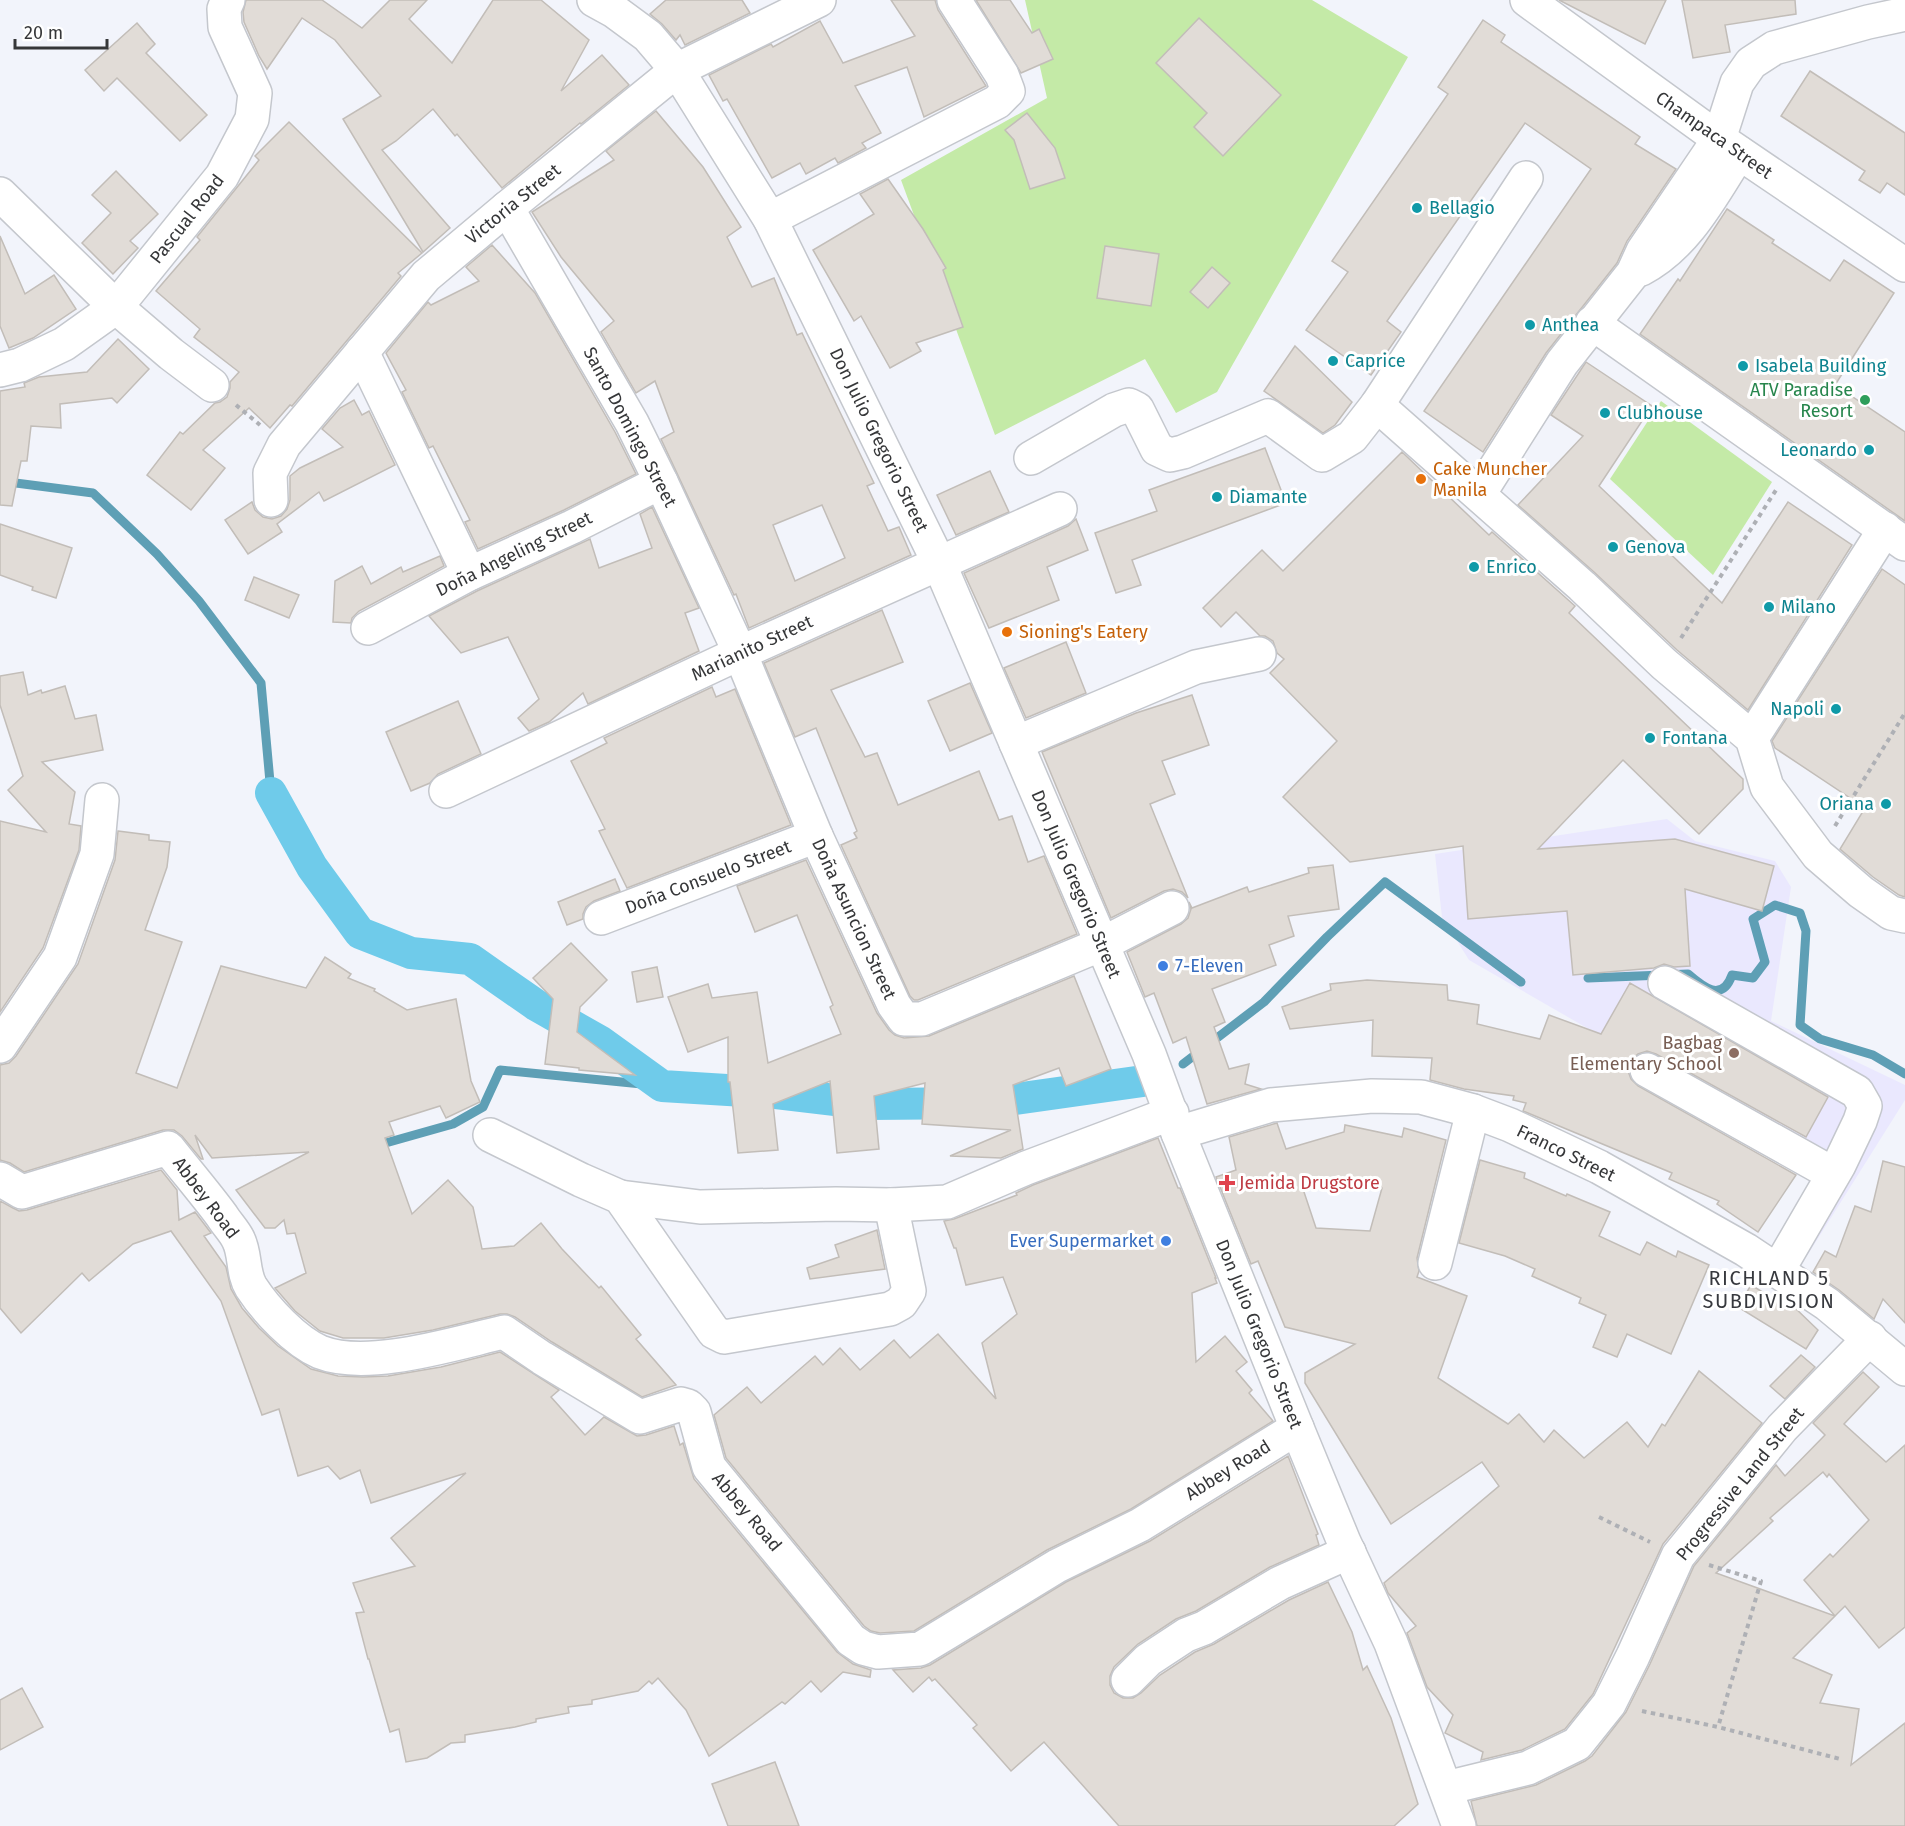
<svg xmlns="http://www.w3.org/2000/svg" width="1905" height="1826" font-family="'Fira Sans',sans-serif">
	<style>
		.education { fill: #eae8fe }
		.green { fill: #c4eaa7 }
		.lines { fill: none; stroke-linecap: round; stroke-linejoin: round }
		.stream { stroke: #5e9fb5; stroke-width: 9 }
		.canal { stroke: #6fcbea; stroke-width: 32 }
		.building { fill: #e1dcd7; stroke: #c2bdb8; stroke-width: 1.5; fill-rule: evenodd }
		.minor-casing { stroke: #c4c7cd; stroke-width: 36 }
		.path { stroke: #aeb0b5; stroke-width: 4; stroke-dasharray: 4.5 4.5; stroke-linecap: butt }
		.minor { stroke: #fff; stroke-width: 33 }
		.culture-dot { fill: #0f9aa8; stroke: #fff; stroke-width: 2 }
		.leisure-dot { fill: #2e9e5b; stroke: #fff; stroke-width: 2 }
		.food-dot { fill: #e8710a; stroke: #fff; stroke-width: 2 }
		.shop-dot { fill: #3f7fe0; stroke: #fff; stroke-width: 2 }
		.education-dot { fill: #8d6e63; stroke: #fff; stroke-width: 2 }
		.health-dot { fill: #e0444e; stroke: #fff; stroke-width: 2 }
		.labels { text-anchor: middle; dominant-baseline: central; stroke-width: 6; stroke-linejoin: round; paint-order: stroke }
		.street-label { font-size: 18px; fill: #363739; stroke: #fff }
		.culture-label { font-size: 18px; fill: #0d838f; stroke: #fff; text-anchor: start }
		.leisure-label { font-size: 18px; fill: #27864d; stroke: #fff; text-anchor: end }
		.food-label { font-size: 18px; fill: #c56008; stroke: #fff; text-anchor: start }
		.shop-label { font-size: 18px; fill: #366cbe; stroke: #fff; text-anchor: start }
		.education-label { font-size: 18px; fill: #785e54; stroke: #fff; text-anchor: end }
		.health-label { font-size: 18px; fill: #be3a42; stroke: #fff; text-anchor: start }
		.neighbourhood-label { font-size: 20px; letter-spacing: 1.5px; fill: #37393e; stroke: #fff }
	</style>
	<rect width="100%" height="100%" fill="#f2f4fb"/>
	<polygon class="education" points="1667,819 1695,841 1775,861 1791,887 1771,1021 1905,1085 1905,1100 1800,1267 1774,1249 1823,1164 1469,960 1442,917 1435,854"/>
	<g class="green">
		<polygon points="1025,0 1312,0 1408,57 1217,392 1176,413 1145,359 995,435 901,180 1047,98"/>
		<polygon points="1661,401 1772,482 1713,575 1610,479"/>
	</g>
	<g class="lines">
		<g class="stream">
			<polyline points="0,481 93,493 157,554 199,601 261,683 271,793"/>
			<path d="M1588,978L1688,974C1703,987 1722,1003 1732,975L1753,978L1765,962L1753,919L1775,905L1800,913L1806,931L1800,1025L1820,1039L1873,1055L1905,1074"/>
			<polyline points="1183,1064 1264,1002 1327,937 1385,882 1521,982"/>
			<polyline points="375,1146 453,1124 483,1107 500,1070 662,1086"/>
		</g>
		<polyline class="canal" points="271,793 312,867 360,933 411,953 470,959 536,1005 601,1042 662,1086 776,1093 869,1104 987,1103 1143,1081"/>
	</g>
	<g class="building">
		<polygon points="246,0 322,0 362,28 390,0 427,0 409,19 452,63 493,0 541,0 589,40 561,91 602,55 629,85 581,124 580,123 502,188 457,134 455,136 433,109 396,141 382,150 450,228 423,252 343,119 381,96 335,40 302,18 267,69 259,56 244,22 243,12"/>
		<polygon points="666,0 742,0 750,13 685,45 680,35 676,40 662,24 650,14"/>
		<polygon points="891,0 935,0 938,10 986,86 924,117 907,67 855,86 881,133 862,143 866,148 838,163 835,158 806,174 800,163 772,178 727,99 723,101 709,75 771,44 773,47 820,21 843,63 915,36"/>
		<polygon points="976,0 1010,0 1032,33 1039,29 1053,59 1021,73"/>
		<polygon points="1559,0 1666,0 1645,44"/>
		<polygon points="1682,0 1795,0 1796,14 1725,25 1730,52 1693,58"/>
		<polygon points="1199,18 1281,95 1223,156 1194,127 1207,113 1156,63"/>
		<polygon points="1483,20 1505,35 1501,42 1640,137 1635,144 1676,169 1627,241 1617,263 1546,353 1483,452 1424,411 1591,169 1525,123 1387,321 1401,332 1371,375 1306,330 1348,272 1332,261 1448,94 1438,87"/>
		<polygon points="137,23 155,44 146,53 207,115 180,141 117,78 104,91 85,70"/>
		<polygon points="1810,71 1905,133 1905,195 1887,183 1880,193 1859,180 1865,171 1781,116"/>
		<path d="M656,111L703,167L741,227L727,237L752,287L774,278L797,335L802,333L874,483L867,486L888,531L899,527L911,555L749,628L736,594L734,595L661,439L674,432L655,381L636,393L601,332L614,321L561,257L532,212L614,160L606,151ZM822,505L845,558L795,581L773,525Z"/>
		<polygon points="1027,113 1055,148 1065,178 1030,189 1014,140 1005,130"/>
		<polygon points="289,122 422,253 398,273 401,276 292,406 290,405 270,428 249,408 203,450 225,468 191,510 147,475 180,432 183,434 215,403 220,402 227,397 230,388 230,382 239,372 194,337 200,329 156,291 200,240 197,237 259,160 255,156"/>
		<polygon points="116,171 158,214 130,241 138,248 113,274 82,243 111,213 92,195"/>
		<polygon points="888,179 923,229 946,268 943,270 963,327 916,343 921,351 890,368 861,316 854,321 813,250 874,214 860,194"/>
		<polygon points="1727,209 1774,240 1772,243 1830,281 1844,260 1894,293 1835,385 1905,432 1905,521 1640,334 1678,279 1680,281"/>
		<polygon points="0,236 25,294 54,275 76,309 33,338 9,348 0,326"/>
		<polygon points="492,245 535,293 615,432 636,474 564,510 478,549 465,522 470,520 433,446 429,448 402,392 406,390 386,353 428,302 431,305 479,281 466,267"/>
		<polygon points="1105,246 1159,254 1151,306 1097,298"/>
		<polygon points="1212,267 1230,283 1208,308 1190,292"/>
		<polygon points="118,339 149,369 117,403 112,398 60,404 61,428 31,426 27,461 21,461 12,506 0,505 0,391 25,387 24,383 39,377 87,372"/>
		<polygon points="1295,346 1352,402 1335,425 1323,433 1264,391"/>
		<polygon points="1586,362 1652,406 1599,486 1722,603 1788,502 1852,545 1748,710 1677,650 1594,572 1518,505 1583,436 1551,415"/>
		<polygon points="354,400 362,415 369,411 395,465 324,501 319,492 277,524 282,532 248,554 225,520 252,502 255,510 263,517 272,519 281,516 287,509 290,500 290,476 300,468 343,447 322,429 340,408"/>
		<polygon points="1265,448 1286,503 1132,560 1141,585 1116,593 1095,533 1157,511 1149,490"/>
		<polygon points="1402,452 1489,535 1492,532 1575,606 1569,613 1743,779 1743,789 1699,834 1623,760 1538,849 1675,839 1774,866 1762,911 1685,889 1690,966 1674,967 1664,964 1654,968 1573,975 1567,911 1468,919 1463,846 1350,862 1283,797 1337,741 1270,673 1284,659 1277,653 1273,641 1265,636 1260,636 1236,612 1221,627 1203,608 1262,550 1283,571"/>
		<polygon points="990,471 1009,512 956,535 937,495"/>
		<polygon points="652,507 699,608 685,613 699,651 588,704 583,693 549,722 529,731 518,718 539,699 508,637 461,653 429,616 477,591 590,539 599,568 652,548 640,514"/>
		<polygon points="1076,519 1088,550 1047,567 1059,600 989,628 964,573 1068,526"/>
		<polygon points="0,524 72,548 56,598 32,590 33,587 0,575"/>
		<polygon points="440,556 444,566 359,611 352,618 351,623 333,622 335,581 362,566 371,584 401,567 403,572"/>
		<polygon points="1882,569 1905,585 1905,897 1899,895 1873,877 1840,849 1865,808 1775,748 1772,741"/>
		<polygon points="254,577 299,595 289,618 245,600"/>
		<polygon points="882,610 903,662 831,690 865,757 877,753 898,805 979,771 999,820 1012,816 1028,862 1044,856 1077,934 918,1000 914,1000 910,996 841,845 857,838 854,833 857,831 816,728 795,737 764,663"/>
		<polygon points="1066,642 1086,693 1026,718 1004,668"/>
		<polygon points="23,672 28,695 41,690 42,693 65,686 75,719 96,715 103,750 42,762 75,792 69,824 81,826 79,850 43,948 0,1012 0,821 46,832 8,790 23,776 0,705 0,676"/>
		<polygon points="970,683 992,733 950,751 928,701"/>
		<polygon points="712,687 716,697 735,689 791,825 627,888 599,831 605,829 571,761 607,743 604,738"/>
		<polygon points="1192,695 1209,745 1162,761 1175,794 1150,804 1188,898 1182,892 1173,889 1164,891 1111,918 1042,752 1136,713"/>
		<polygon points="458,701 481,754 438,774 430,783 411,791 386,732"/>
		<polygon points="118,831 149,835 149,840 170,842 167,867 145,930 182,942 136,1073 177,1088 221,966 306,988 325,957 351,974 348,978 375,989 374,991 407,1010 456,999 471,1081 480,1102 446,1118 440,1106 389,1122 394,1135 385,1138 412,1214 448,1180 473,1207 482,1249 514,1246 541,1223 562,1249 599,1288 601,1286 641,1335 636,1339 676,1385 642,1397 552,1342 515,1317 507,1314 500,1314 433,1330 384,1338 343,1338 320,1331 295,1311 275,1288 306,1273 295,1233 287,1234 284,1220 275,1228 265,1228 236,1190 309,1152 212,1158 195,1135 203,1159 201,1159 182,1136 174,1130 163,1130 24,1172 10,1163 0,1160 0,1065 9,1063 16,1056 78,964 115,860"/>
		<polygon points="806,860 877,1013 889,1030 895,1035 904,1038 929,1036 1074,976 1111,1069 1066,1086 1059,1068 1013,1085 1023,1149 1001,1158 950,1156 1011,1130 922,1124 925,1083 874,1096 879,1149 837,1153 830,1081 773,1104 778,1150 738,1153 730,1082 728,1082 728,1037 688,1052 668,997 708,984 712,998 757,992 768,1063 841,1034 830,1007 833,1005 797,915 755,932 737,886"/>
		<polygon points="1333,865 1339,909 1288,916 1294,936 1269,945 1276,965 1212,989 1225,1022 1214,1027 1229,1069 1249,1064 1245,1084 1261,1089 1207,1104 1186,1037 1173,1043 1154,993 1145,997 1127,952 1181,924 1188,918 1191,909 1189,902 1192,908 1247,887 1249,892 1309,873 1308,868"/>
		<polygon points="615,879 620,891 594,901 586,907 583,914 583,919 567,925 558,902"/>
		<polygon points="571,943 607,980 580,1007 577,1032 635,1075 579,1070 579,1068 545,1064 553,999 533,978"/>
		<polygon points="657,967 663,997 637,1002 632,972"/>
		<polygon points="1367,980 1447,985 1448,1000 1479,1005 1477,1024 1540,1039 1549,1015 1601,1034 1630,983 1828,1097 1806,1137 1656,1054 1647,1051 1638,1054 1630,1061 1628,1071 1631,1079 1638,1086 1796,1175 1758,1232 1717,1204 1719,1201 1669,1179 1672,1173 1523,1111 1526,1103 1513,1100 1514,1096 1464,1089 1430,1080 1432,1058 1372,1056 1373,1020 1290,1029 1282,1007 1331,990 1330,984"/>
		<path d="M1277,1123L1286,1149L1344,1132L1345,1125L1402,1137L1404,1128L1446,1140L1417,1258L1419,1271L1417,1277L1467,1296L1438,1378L1508,1424L1519,1414L1544,1442L1554,1430L1584,1458L1627,1422L1648,1447L1662,1424L1665,1426L1699,1371L1762,1423L1663,1544L1593,1694L1565,1729L1522,1750L1481,1760L1483,1752L1445,1733L1453,1715L1427,1687L1407,1633L1416,1626L1388,1593L1384,1583L1499,1486L1482,1462L1391,1524L1305,1383V1373L1355,1344L1285,1327L1258,1261L1251,1264L1216,1177L1236,1170L1229,1137ZM1334,1180L1382,1188L1370,1231L1316,1228L1303,1189Z"/>
		<polygon points="1158,1138 1178,1188 1180,1188 1216,1278 1215,1278 1217,1283 1192,1293 1196,1362 1225,1336 1247,1362 1236,1371 1252,1390 1249,1393 1273,1421 1131,1509 1047,1550 914,1631 880,1633 871,1631 864,1626 726,1458 714,1415 747,1387 761,1403 815,1356 823,1365 840,1348 860,1370 894,1340 910,1358 938,1334 996,1399 982,1343 1017,1314 1003,1277 966,1285 956,1248 954,1248 944,1221 954,1219 1017,1195 1016,1193 1033,1185"/>
		<polygon points="1480,1160 1525,1173 1524,1178 1566,1196 1567,1194 1610,1212 1599,1236 1640,1255 1647,1242 1676,1257 1678,1251 1709,1265 1671,1354 1627,1334 1617,1357 1593,1347 1606,1315 1579,1303 1581,1298 1532,1276 1535,1269 1505,1256 1459,1243"/>
		<polygon points="1883,1161 1905,1167 1905,1323 1883,1299 1874,1319 1839,1290 1813,1272 1825,1251 1836,1257 1855,1206 1871,1212"/>
		<polygon points="161,1170 177,1190 179,1220 195,1212 211,1233 204,1236 226,1267 231,1289 242,1308 259,1328 278,1346 311,1369 338,1376 363,1377 388,1376 441,1367 500,1352 559,1390 551,1397 585,1435 604,1417 637,1436 646,1435 674,1426 680,1445 683,1443 694,1479 837,1652 853,1664 871,1670 870,1677 843,1672 821,1692 811,1681 785,1704 782,1702 709,1756 686,1710 658,1678 652,1684 649,1681 638,1691 592,1700 592,1704 568,1707 569,1713 536,1719 536,1722 515,1727 465,1735 465,1742 451,1743 427,1758 406,1762 399,1729 390,1732 369,1659 368,1659 356,1613 364,1612 353,1583 415,1566 391,1538 466,1473 371,1503 360,1470 340,1479 328,1466 298,1476 279,1409 262,1415 221,1301 171,1231 133,1244 89,1281 82,1273 21,1333 0,1308 0,1201 13,1208 19,1211 27,1210"/>
		<polygon points="877,1230 885,1269 810,1279 807,1268 839,1257 835,1245"/>
		<polygon points="1751,1285 1792,1310 1794,1307 1818,1330 1806,1349 1738,1307"/>
		<polygon points="1801,1355 1815,1367 1785,1399 1770,1386"/>
		<polygon points="1863,1372 1879,1387 1844,1424 1886,1462 1905,1445 1905,1627 1879,1648 1845,1606 1835,1616 1804,1580 1830,1554 1833,1557 1869,1520 1829,1474 1827,1477 1823,1472 1770,1518 1773,1521 1716,1573 1835,1616 1793,1658 1832,1675 1820,1703 1859,1709 1851,1765 1905,1723 1905,1826 1477,1826 1471,1801 1536,1785 1585,1761 1592,1756 1626,1712 1650,1664 1694,1566 1776,1465 1785,1476 1825,1435 1813,1423"/>
		<polygon points="1288,1456 1318,1534 1316,1535 1319,1545 1270,1567 1196,1611 1176,1619 1138,1644 1114,1667 1110,1676 1110,1685 1114,1693 1123,1698 1133,1698 1141,1693 1160,1675 1195,1652 1214,1644 1289,1600 1328,1582 1352,1632 1363,1670 1367,1666 1391,1718 1418,1804 1394,1826 1119,1826 1044,1742 1011,1771 973,1728 977,1725 935,1679 932,1681 929,1677 913,1692 893,1670 921,1668 930,1665 1066,1582 1150,1541"/>
		<polygon points="22,1688 43,1727 0,1750 0,1700"/>
		<polygon points="775,1762 799,1826 728,1826 712,1784"/>
	</g>
	<g class="lines">
		<defs>
			<g id="minor">
				<polyline points="594,0 614,11 648,36 677,70 770,219 939,563 1149,1054 1178,1133 1297,1428 1344,1542 1391,1643 1459,1826"/>
				<polyline points="1527,0 1719,139 1905,265"/>
				<polyline points="0,194 116,307 171,354 212,385"/>
				<polyline points="507,208 632,423 661,482 740,653 816,836 894,1005 904,1019 922,1019 1102,944 1172,908"/>
				<polyline points="770,219 997,102 1008,91 1002,75 954,0"/>
				<path d="M1641,269C1687,245 1712,195 1739,153"/>
				<polyline points="1592,323 1905,544"/>
				<polyline points="362,352 469,574"/>
				<polyline points="0,370 20,365 64,344 116,307 222,176 252,119 255,93 225,27 224,9 228,0"/>
				<polyline points="1377,405 1582,586 1664,664 1752,738 1767,787 1818,855 1861,892 1891,913 1905,916"/>
				<polyline points="1031,458 1114,410 1129,405 1137,409 1157,449 1170,455 1183,452 1268,416 1322,455 1352,437 1377,405 1526,178"/>
				<polyline points="1479,494 1562,363 1633,273 1643,251 1719,139 1737,83 1751,63 1774,48 1868,22 1905,14"/>
				<polyline points="271,500 270,473 284,445 426,276 507,208 677,70 819,0"/>
				<polyline points="368,628 469,574 572,527 661,482"/>
				<polyline points="1752,738 1885,529"/>
				<polyline points="1016,743 1196,667 1259,654"/>
				<polyline points="446,791 740,653 1060,509"/>
				<polyline points="601,918 816,836"/>
				<polyline points="1665,983 1857,1092 1865,1106 1860,1121 1839,1165 1778,1270"/>
				<polyline points="0,1046 60,957 97,854 102,800"/>
				<polyline points="1647,1070 1833,1174"/>
				<polyline points="1178,1133 1271,1105 1372,1096 1421,1097 1473,1111 1510,1125 1599,1167 1746,1250 1827,1304 1905,1369"/>
				<polyline points="490,1135 581,1180 620,1197 714,1332 724,1337 890,1309 901,1303 909,1291 891,1205 947,1202 1026,1168 1172,1113"/>
				<path d="M0,1179L22,1192L168,1148C186,1171 205,1193 222,1216C227,1224 234,1231 238,1239C246,1254 242,1272 251,1287C266,1310 295,1341 320,1352C368,1371 455,1343 504,1332L542,1358L640,1417L681,1404L688,1406L694,1412L709,1467L851,1640L863,1648L878,1652L920,1649L1057,1566L1140,1525L1297,1428"/>
				<polyline points="620,1197 700,1207 836,1204 891,1205"/>
				<polyline points="1435,1263 1473,1111"/>
				<polyline points="1128,1680 1148,1660 1186,1635 1204,1628 1280,1583 1349,1552"/>
				<polyline points="1446,1788 1528,1768 1577,1744 1609,1704 1633,1656 1678,1556 1782,1428 1870,1338"/>
			</g>
		</defs>
		<use href="#minor" class="minor-casing"/>
		<g class="path">
			<polyline points="236,405 260,425"/>
			<polyline points="1681,638 1776,490"/>
			<polyline points="1835,826 1905,713"/>
			<polyline points="1599,1517 1650,1542"/>
			<polyline points="1709,1565 1761,1581 1718,1727"/>
			<polyline points="1642,1711 1718,1727 1840,1759"/>
		</g>
		<use href="#minor" class="minor"/>
	</g>
	<g class="culture-dot">
		<circle cx="1417" cy="208" r="6"/>
		<circle cx="1530" cy="325" r="6"/>
		<circle cx="1333" cy="361" r="6"/>
		<circle cx="1743" cy="366" r="6"/>
		<circle cx="1605" cy="413" r="6"/>
		<circle cx="1869" cy="450" r="6"/>
		<circle cx="1217" cy="497" r="6"/>
		<circle cx="1613" cy="547" r="6"/>
		<circle cx="1474" cy="567" r="6"/>
		<circle cx="1769" cy="607" r="6"/>
		<circle cx="1836" cy="709" r="6"/>
		<circle cx="1650" cy="738" r="6"/>
		<circle cx="1886" cy="804" r="6"/>
	</g>
	<circle class="leisure-dot" cx="1865" cy="400" r="6"/>
	<g class="food-dot">
		<circle cx="1421" cy="479" r="6"/>
		<circle cx="1007" cy="632" r="6"/>
	</g>
	<g class="shop-dot">
		<circle cx="1163" cy="966" r="6"/>
		<circle cx="1166" cy="1241" r="6"/>
	</g>
	<circle class="education-dot" cx="1734" cy="1053" r="6"/>
	<path class="health-dot" d="M1224 1174h6v6h6v6h-6v6h-6v-6h-6v-6h6z"/>
	<g class="labels">
		<g class="street-label">
			<text transform="translate(1714 135) rotate(35)">Champaca Street</text>
			<text transform="translate(513 204) rotate(-39)">Victoria Street</text>
			<text transform="translate(187 219) rotate(-52)">Pascual Road</text>
			<text transform="translate(630 427) rotate(62)">Santo Domingo Street</text>
			<text transform="translate(879 440) rotate(64)">Don Julio Gregorio Street</text>
			<text transform="translate(514 554) rotate(-26)">Doña Angeling Street</text>
			<text transform="translate(752 648) rotate(-25)">Marianito Street</text>
			<text transform="translate(708 877) rotate(-21)">Doña Consuelo Street</text>
			<text transform="translate(1076 884) rotate(67)">Don Julio Gregorio Street</text>
			<text transform="translate(854 919) rotate(65)">Doña Asuncion Street</text>
			<text transform="translate(1566 1153) rotate(26)">Franco Street</text>
			<text transform="translate(206 1198) rotate(53)">Abbey Road</text>
			<text transform="translate(1259 1334) rotate(68)">Don Julio Gregorio Street</text>
			<text transform="translate(1228 1470) rotate(-32)">Abbey Road</text>
			<text transform="translate(1740 1484) rotate(-51)">Progressive Land Street</text>
			<text transform="translate(747 1512) rotate(50)">Abbey Road</text>
		</g>
		<g class="culture-label">
			<text x="1429" y="208">Bellagio</text>
			<text x="1542" y="325">Anthea</text>
			<text x="1345" y="361">Caprice</text>
			<text x="1755" y="366">Isabela Building</text>
			<text x="1617" y="413">Clubhouse</text>
			<text x="1857" y="450" text-anchor="end">Leonardo</text>
			<text x="1229" y="497">Diamante</text>
			<text x="1625" y="547">Genova</text>
			<text x="1486" y="567">Enrico</text>
			<text x="1781" y="607">Milano</text>
			<text x="1824" y="709" text-anchor="end">Napoli</text>
			<text x="1662" y="738">Fontana</text>
			<text x="1874" y="804" text-anchor="end">Oriana</text>
		</g>
		<g class="leisure-label">
			<text x="1853" y="390">ATV Paradise<tspan x="1853" dy="21">Resort</tspan></text>
		</g>
		<g class="food-label">
			<text x="1433" y="469">Cake Muncher<tspan x="1433" dy="21">Manila</tspan></text>
			<text x="1019" y="632">Sioning's Eatery</text>
		</g>
		<g class="shop-label">
			<text x="1175" y="966">7-Eleven</text>
			<text x="1154" y="1241" text-anchor="end">Ever Supermarket</text>
		</g>
		<g class="education-label">
			<text x="1722" y="1043">Bagbag<tspan x="1722" dy="21">Elementary School</tspan></text>
		</g>
		<g class="health-label">
			<text x="1239" y="1183">Jemida Drugstore</text>
		</g>
		<g class="neighbourhood-label">
			<text x="1769" y="1278">RICHLAND 5<tspan x="1769" dy="23">SUBDIVISION</tspan></text>
		</g>
	</g>
	<path d="M15 39v9h92v-9" fill="none" stroke="#363739" stroke-width="3"/>
	<text x="24" y="39" font-size="18" fill="#363739" stroke="#ffffff" stroke-width="4.5" paint-order="stroke">20 m</text>
</svg>
